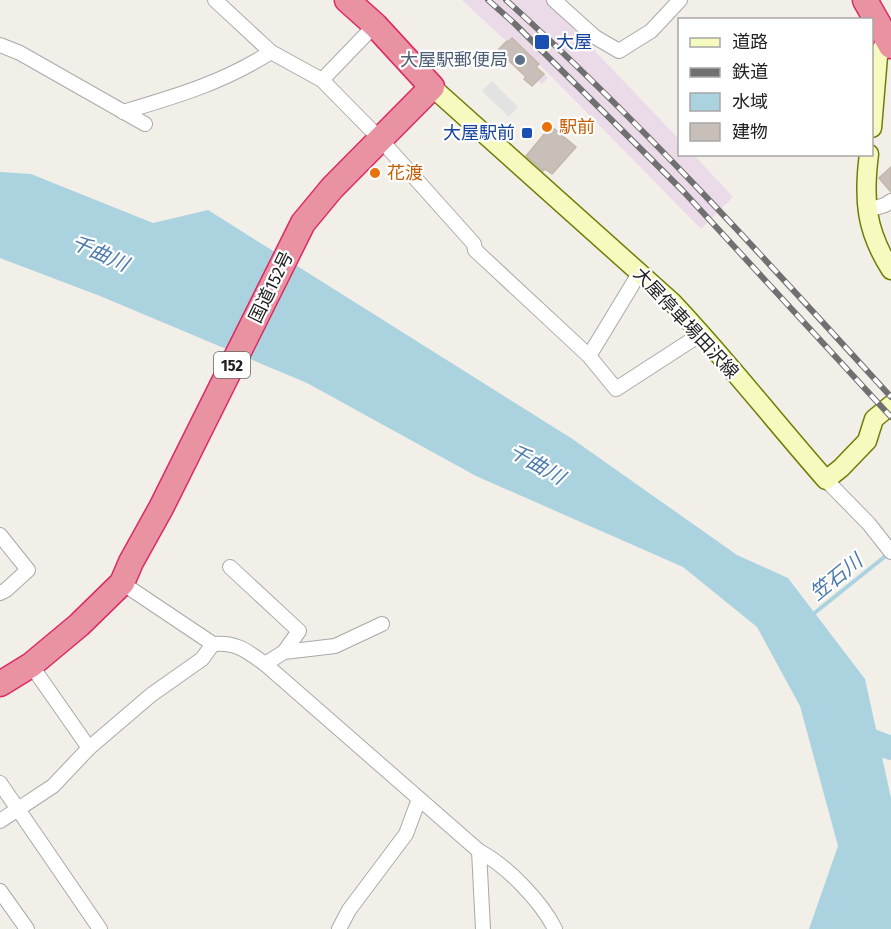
<svg xmlns="http://www.w3.org/2000/svg" width="891" height="929" font-family="'Fira Sans Condensed','Noto Sans JP',sans-serif">
	<style>
		.industrial { fill: #ebdbe8 }
		.parking { fill: #e2e2e2 }
		.water { fill: #aad3df }
		.lines { fill: none; stroke-linecap: round; stroke-linejoin: round }
		.stream { stroke: #aad3df; stroke-width: 4 }
		.river { stroke: #aad3df; stroke-width: 24 }
		.building { fill: #c7bfb8; stroke: #c4b6ab; stroke-width: 1.5 }
		.street-casing { stroke: #a9a9a9; stroke-width: 16 }
		.secondary-casing { stroke: #707d05; stroke-width: 21 }
		.highway-casing { stroke: #dc2a67; stroke-width: 27 }
		.street { stroke: #fff; stroke-width: 14 }
		.secondary { stroke: #f7fabf; stroke-width: 18 }
		.highway { stroke: #e892a2; stroke-width: 24 }
		.rail-casing { stroke: #707070; stroke-width: 6 }
		.rail { stroke: #fff; stroke-width: 4; stroke-dasharray: 11; stroke-linecap: butt }
		.transit-dot { fill: #1a4fb4; stroke: #fff; stroke-width: 2 }
		.service-dot { fill: #5c6f8a; stroke: #fff; stroke-width: 2 }
		.food-dot { fill: #e8710a; stroke: #fff; stroke-width: 2 }
		.labels { text-anchor: middle; dominant-baseline: central; stroke-width: 4.5; stroke-linejoin: round; paint-order: stroke }
		.shield { fill: #fff; stroke: #646464; stroke-width: 1.5 }
		.shield-label { font-size: 16px; font-weight: bold; fill: #222 }
		.transit-label { font-size: 18px; fill: #164399; stroke: #fff; text-anchor: start }
		.service-label { font-size: 18px; fill: #4e5e75; stroke: #fff; text-anchor: end }
		.food-label { font-size: 18px; fill: #c56008; stroke: #fff; text-anchor: start }
		.street-label { font-size: 18px; fill: #222; stroke: #fff }
		.water-label { font-size: 20px; font-style: italic; fill: #4a7aab; stroke: #fff }
	</style>
	<rect width="100%" height="100%" fill="#f2efe9"/>
	<polygon class="industrial" points="462,0 546,0 679,139 680,154 694,155 733,197 701,229 539,64 537,67 548,78 542,84 538,81 532,86 524,79 527,76 515,64 514,66 510,62 508,64 504,60 506,58 498,50 506,41"/>
	<polygon class="parking" points="492,81 518,107 509,117 482,91"/>
	<polygon class="water" points="0,172 31,174 153,223 208,210 571,438 737,555 788,578 865,679 891,798 891,929 809,929 838,846 800,706 757,627 683,567 476,476 307,383 100,296 0,258"/>
	<g class="lines">
		<polyline class="stream" points="812,615 888,554"/>
		<polyline class="river" points="849,732 891,748"/>
	</g>
	<g class="building">
		<polygon points="512,38 539,64 536,67 544,74 532,86 524,79 526,77 498,50 507,41 508,42"/>
		<polygon points="551,126 576,147 552,174 545,169 543,171 526,156"/>
		<polygon points="891,167 891,192 879,178"/>
	</g>
	<g class="lines">
		<defs>
			<g id="street">
				<polyline points="215,0 271,52 322,80 381,140 474,244 475,250 589,356 616,389 701,334"/>
				<polyline points="554,0 595,37 619,51 651,31 680,0"/>
				<polyline points="0,45 20,53 145,124"/>
				<polyline points="322,80 375,25"/>
				<path d="M123,112C177,96 222,83 271,52"/>
				<polyline points="868,210 885,205 891,201"/>
				<polyline points="589,356 640,272"/>
				<polyline points="826,480 869,524 891,552"/>
				<polyline points="0,535 28,570 6,590 0,593"/>
				<polyline points="230,567 299,631 284,652"/>
				<path d="M122,583L213,644C237,642 247,651 265,664L479,851C507,866 541,901 555,929"/>
				<polyline points="265,664 284,652 335,646 382,624"/>
				<polyline points="31,665 89,748"/>
				<polyline points="0,783 100,929"/>
				<polyline points="0,821 53,786 89,748 151,695 202,659 213,644"/>
				<polyline points="479,851 483,929"/>
				<polyline points="0,891 27,929"/>
				<polyline points="339,929 349,910 406,834 419,799"/>
			</g>
			<g id="secondary">
				<path d="M432,87L672,302C726,359 774,421 826,480L841,468L867,441L874,419L891,405"/>
				<polyline points="872,128 878,56 887,39"/>
				<path d="M869,154C863,200 866,231 891,270"/>
			</g>
			<g id="highway">
				<polyline points="865,0 891,46"/>
				<polyline points="0,684 31,665 79,625 122,583 131,562 161,508 303,223 332,188 432,87 375,25 347,0"/>
			</g>
		</defs>
		<use href="#street" class="street-casing"/>
		<use href="#secondary" class="secondary-casing"/>
		<use href="#highway" class="highway-casing"/>
		<use href="#street" class="street"/>
		<use href="#secondary" class="secondary"/>
		<use href="#highway" class="highway"/>
		<defs>
			<g id="rail">
				<polyline points="488,0 515,24 683,191 891,417"/>
				<path d="M506,0C643,124 767,261 891,397"/>
			</g>
		</defs>
		<use href="#rail" class="rail-casing"/>
		<use href="#rail" class="rail"/>
	</g>
	<g class="transit-dot">
		<rect x="534" y="34" width="16" height="16" rx="3"/>
		<rect x="521" y="127" width="12" height="12" rx="3"/>
	</g>
	<circle class="service-dot" cx="520" cy="60" r="6"/>
	<g class="food-dot">
		<circle cx="547" cy="127" r="6"/>
		<circle cx="375" cy="173" r="6"/>
	</g>
	<g class="labels">
		<rect class="shield" x="214" y="352" width="36" height="26" rx="4.5"/>
		<g class="shield-label">
			<text x="232" y="365">152</text>
		</g>
		<g class="transit-label">
			<text x="556" y="42">大屋</text>
			<text x="515" y="133" text-anchor="end">大屋駅前</text>
		</g>
		<g class="service-label">
			<text x="508" y="60">大屋駅郵便局</text>
		</g>
		<g class="food-label">
			<text x="559" y="127">駅前</text>
			<text x="387" y="173">花渡</text>
		</g>
		<g class="street-label">
			<text transform="translate(271 287) rotate(-64)">国道152号</text>
			<text transform="translate(686 323) rotate(47)">大屋停車場田沢線</text>
		</g>
		<g class="water-label">
			<text transform="translate(100 253) rotate(24)">千曲川</text>
			<text transform="translate(537 464) rotate(30)">千曲川</text>
			<text transform="translate(836 577) rotate(-39)">笠石川</text>
		</g>
	</g>
	<rect x="678" y="18" width="195" height="138" fill="#ffffff" stroke="#a7a7a7" stroke-width="1.5"/>
	<rect x="690" y="38" width="30" height="9" fill="#f7fabf" stroke="#a7a7a7" stroke-width="1.5"/>
	<text x="732" y="48" font-size="18" fill="#222222">道路</text>
	<rect x="690" y="68" width="30" height="9" fill="#707070" stroke="#a7a7a7" stroke-width="1.5"/>
	<text x="732" y="78" font-size="18" fill="#222222">鉄道</text>
	<rect x="690" y="93" width="30" height="18" fill="#aad3df" stroke="#a7a7a7" stroke-width="1.5"/>
	<text x="732" y="108" font-size="18" fill="#222222">水域</text>
	<rect x="690" y="123" width="30" height="18" fill="#c7bfb8" stroke="#a7a7a7" stroke-width="1.5"/>
	<text x="732" y="138" font-size="18" fill="#222222">建物</text>
</svg>
